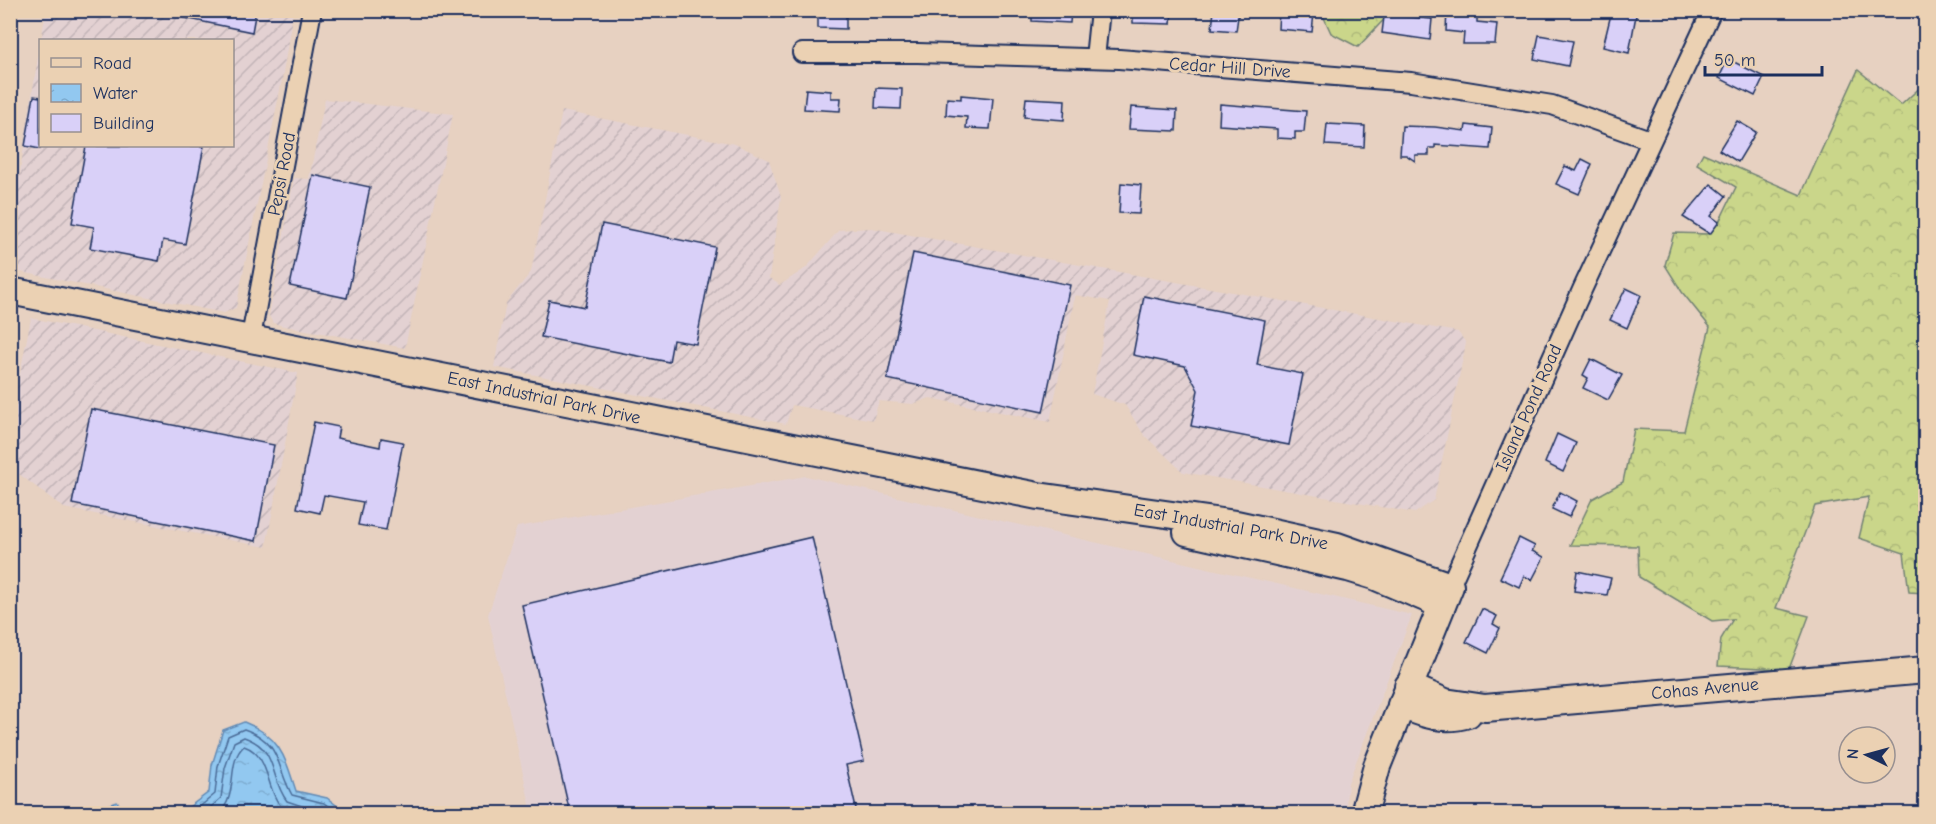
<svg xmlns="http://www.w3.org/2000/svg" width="1936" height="824" font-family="'Comic Neue',sans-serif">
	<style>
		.built { fill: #e3d1d2 }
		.industrial { fill: url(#industrial-furrows) }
		.forest { fill: url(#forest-crowns); stroke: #728274; stroke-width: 1.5 }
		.water { fill: url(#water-ripples); stroke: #628bb6; stroke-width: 1.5 }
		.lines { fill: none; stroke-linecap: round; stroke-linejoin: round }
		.shore { stroke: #4b6c98; stroke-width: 1.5 }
		.building { fill: #d9d0f8; stroke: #1b2f5e; stroke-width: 1.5 }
		.street-casing { stroke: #1b2f5e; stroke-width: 22 }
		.secondary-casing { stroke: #1b2f5e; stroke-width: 30 }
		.street { stroke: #ebd1b3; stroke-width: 18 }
		.secondary { stroke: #ebd1b3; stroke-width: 26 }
		.labels { text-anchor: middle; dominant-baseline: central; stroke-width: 6; stroke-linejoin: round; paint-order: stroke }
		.street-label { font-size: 18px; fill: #1b2f5e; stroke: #ebd1b3 }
	</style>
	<defs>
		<pattern id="industrial-furrows" width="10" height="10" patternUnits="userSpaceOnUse" patternTransform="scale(1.5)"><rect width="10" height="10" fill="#e3d1d2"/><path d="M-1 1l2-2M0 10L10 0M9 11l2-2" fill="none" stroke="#c2b4b7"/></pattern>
		<pattern id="forest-crowns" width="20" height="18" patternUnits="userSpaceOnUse" patternTransform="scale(1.5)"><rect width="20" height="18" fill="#cad68a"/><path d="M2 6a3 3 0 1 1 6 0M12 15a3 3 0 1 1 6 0" fill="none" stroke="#adb87a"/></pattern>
		<pattern id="water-ripples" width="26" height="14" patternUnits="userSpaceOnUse" patternTransform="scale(1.5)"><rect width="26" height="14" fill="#92c8f0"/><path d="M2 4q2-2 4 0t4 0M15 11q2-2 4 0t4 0" fill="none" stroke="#7dacd0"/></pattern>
	</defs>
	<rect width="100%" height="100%" fill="#e7d1c1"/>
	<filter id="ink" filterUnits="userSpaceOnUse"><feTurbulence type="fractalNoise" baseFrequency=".0167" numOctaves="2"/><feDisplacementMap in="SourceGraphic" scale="12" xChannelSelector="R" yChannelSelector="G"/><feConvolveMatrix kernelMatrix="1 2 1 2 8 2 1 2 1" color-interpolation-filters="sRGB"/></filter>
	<g filter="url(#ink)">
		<polygon class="built" points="806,476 1412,615 1348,783 1345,813 532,814 488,615 517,527"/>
		<g class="industrial">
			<polygon points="46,11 293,11 282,80 236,308 224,313 11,270 11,229 40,44 40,146 232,146 232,40 41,40"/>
			<polygon points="325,99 453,114 405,348 284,326 273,323 269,316 294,178 309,179"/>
			<polygon points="562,111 735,144 769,160 781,197 769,278 780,285 806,268 839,230 871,228 1458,332 1466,343 1434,500 1415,513 1183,472 1144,435 1125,405 1092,394 1110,301 1075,295 1050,422 930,398 913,404 879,401 873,420 792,405 786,424 494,367 506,303 531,272"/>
			<polygon points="31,318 298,373 266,547 64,508 11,468 11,419"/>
		</g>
		<g class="forest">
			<polygon points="1321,11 1392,11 1358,47 1331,33"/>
			<polygon points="1858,70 1901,105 1925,83 1925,593 1909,592 1904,553 1859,538 1869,497 1815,506 1776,608 1809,616 1789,669 1718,666 1721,639 1733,619 1712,621 1639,577 1638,546 1570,545 1592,499 1623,482 1634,429 1684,431 1710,327 1682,292 1665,265 1674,233 1710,234 1719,222 1736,187 1697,164 1703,153 1801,195"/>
		</g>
		<g class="water">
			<path d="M244,722C280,736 285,757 296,791L327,798L344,811V813H181L209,792L212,765L223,730Z"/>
			<polygon points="117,802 127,813 101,813 103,807"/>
		</g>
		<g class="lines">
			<g class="shore">
				<path d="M191,814L215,794L218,766L228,736L244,729C282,742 276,767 292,795L324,803L338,814"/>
				<path d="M203,814L221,798L225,768L234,742L244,737C279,749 269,778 287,801L325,814"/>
				<path d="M218,814C240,796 225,763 244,746C276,757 262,805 294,814"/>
			</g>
		</g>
		<g class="building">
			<polygon points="176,10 256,10 252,32 175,16"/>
			<polygon points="818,10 846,10 846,29 818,28"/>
			<polygon points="1032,10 1071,10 1070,23 1032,21"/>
			<polygon points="1133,10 1172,10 1171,24 1133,23"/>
			<polygon points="1214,10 1239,10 1236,31 1212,29"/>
			<polygon points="1279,10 1314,13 1312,32 1278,29"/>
			<polygon points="1447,10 1466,10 1466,14 1477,15 1477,22 1497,24 1495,44 1463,44 1464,33 1446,31"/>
			<polygon points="1612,10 1637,10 1629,53 1603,47"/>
			<polygon points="1399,16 1432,19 1430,40 1382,33 1384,17"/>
			<polygon points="1539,35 1573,41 1568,66 1534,59"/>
			<polygon points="1728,59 1764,77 1755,96 1719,78"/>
			<polygon points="876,88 902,89 901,109 875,108"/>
			<polygon points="806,89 831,91 831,98 841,98 840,111 804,109"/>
			<polygon points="961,95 993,98 990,129 966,128 967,117 946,115 947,98 961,99"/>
			<polygon points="34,96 40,97 40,149 25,146"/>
			<polygon points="1026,98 1065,100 1064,120 1024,117"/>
			<polygon points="1220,104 1306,111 1304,132 1295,132 1295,139 1277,138 1277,129 1219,125"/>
			<polygon points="1131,107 1177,110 1176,131 1129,129"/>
			<polygon points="1737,121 1756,132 1738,162 1719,150"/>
			<polygon points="1327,124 1365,126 1364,147 1325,145"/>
			<polygon points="1466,125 1492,128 1490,149 1435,145 1435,148 1429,148 1429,155 1415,155 1415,161 1406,155 1400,155 1402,126 1435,127 1465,131"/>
			<polygon points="86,146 204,146 185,244 163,240 159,261 90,248 94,227 72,223"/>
			<polygon points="1582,159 1592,164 1579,194 1556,184 1565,166 1576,171"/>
			<polygon points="313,175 370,187 347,298 290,286"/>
			<polygon points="1121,183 1141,185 1139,214 1119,213"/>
			<polygon points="1711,184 1726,196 1711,216 1719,222 1710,234 1683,217"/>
			<polygon points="602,224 715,247 696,344 673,340 669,362 541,337 549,300 585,307"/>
			<polygon points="913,253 1070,285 1043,412 887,379"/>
			<polygon points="1626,288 1641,295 1627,328 1610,320"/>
			<polygon points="1144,296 1265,320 1257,365 1303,374 1289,445 1191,426 1198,390 1185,366 1133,355"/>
			<polygon points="1591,359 1622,375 1608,400 1583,388 1588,378 1583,375"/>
			<polygon points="91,409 274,445 256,541 72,504"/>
			<polygon points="314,422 339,427 337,438 380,447 381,438 403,442 386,530 358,525 363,502 324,495 320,513 297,508"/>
			<polygon points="1557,434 1576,443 1563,472 1545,463"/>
			<polygon points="1560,492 1577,501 1569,517 1552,509"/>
			<polygon points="812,537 864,761 846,765 857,813 657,813 657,810 643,813 570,813 522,605"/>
			<polygon points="1519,538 1535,546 1532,551 1544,557 1532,580 1524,576 1519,587 1500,578"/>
			<polygon points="1577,571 1611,578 1607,595 1574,591"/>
			<polygon points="1482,609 1497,616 1493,624 1500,628 1488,653 1466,642"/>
		</g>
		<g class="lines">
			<defs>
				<g id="street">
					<polyline points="802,53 918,53 1119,59 1411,82 1552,105 1650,140"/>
					<polyline points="1095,58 1100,10"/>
					<polyline points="251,337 312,10"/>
					<polyline points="1450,586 1582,290 1712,10"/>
				</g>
				<g id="secondary">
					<polyline points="10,291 1038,496 1236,524 1337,546 1450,586 1377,766 1364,814"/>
					<polyline points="1187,532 1348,568 1374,576 1442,605"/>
					<polyline points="1408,686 1445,702 1485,708 1926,670"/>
					<path d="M1401,705C1424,714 1443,722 1468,714"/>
				</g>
			</defs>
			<use href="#street" class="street-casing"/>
			<use href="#secondary" class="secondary-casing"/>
			<use href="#street" class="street"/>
			<use href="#secondary" class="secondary"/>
		</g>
	</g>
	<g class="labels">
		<g class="street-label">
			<text transform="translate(1230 68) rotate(4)">Cedar Hill Drive</text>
			<text transform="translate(282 174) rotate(-79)">Pepsi Road</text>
			<text transform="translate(544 398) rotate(12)">East Industrial Park Drive</text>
			<text transform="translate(1529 408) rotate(-66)">Island Pond Road</text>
			<text transform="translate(1231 527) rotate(10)">East Industrial Park Drive</text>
			<text transform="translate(1705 689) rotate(-5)">Cohas Avenue</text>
		</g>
	</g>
	<rect width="1936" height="824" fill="none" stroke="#ebd1b3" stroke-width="36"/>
	<rect x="18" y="18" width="1900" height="788" fill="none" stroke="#1b2f5e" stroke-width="2" filter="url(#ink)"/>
	<rect x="39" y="39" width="195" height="108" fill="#ebd1b3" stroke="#989091" stroke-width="1.5"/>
	<rect x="51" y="58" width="30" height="9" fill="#ebd1b3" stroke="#989091" stroke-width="1.5"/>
	<text x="93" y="69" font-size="18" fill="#1b2f5e">Road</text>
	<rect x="51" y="84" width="30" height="18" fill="url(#water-ripples)" stroke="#989091" stroke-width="1.5"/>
	<text x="93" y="99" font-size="18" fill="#1b2f5e">Water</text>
	<rect x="51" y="114" width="30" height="18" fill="#d9d0f8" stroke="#989091" stroke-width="1.5"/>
	<text x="93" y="129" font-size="18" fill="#1b2f5e">Building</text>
	<g transform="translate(1867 755) rotate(275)"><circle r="28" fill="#ebd1b3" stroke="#989091" stroke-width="1.5"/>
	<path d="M0-4.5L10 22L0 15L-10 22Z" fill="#1b2f5e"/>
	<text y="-9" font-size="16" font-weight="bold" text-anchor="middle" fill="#1b2f5e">N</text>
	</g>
	<path d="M1705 66v9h117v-9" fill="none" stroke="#1b2f5e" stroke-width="3"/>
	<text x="1714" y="66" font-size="18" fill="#1b2f5e" stroke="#ebd1b3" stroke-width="4.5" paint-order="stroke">50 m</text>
</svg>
